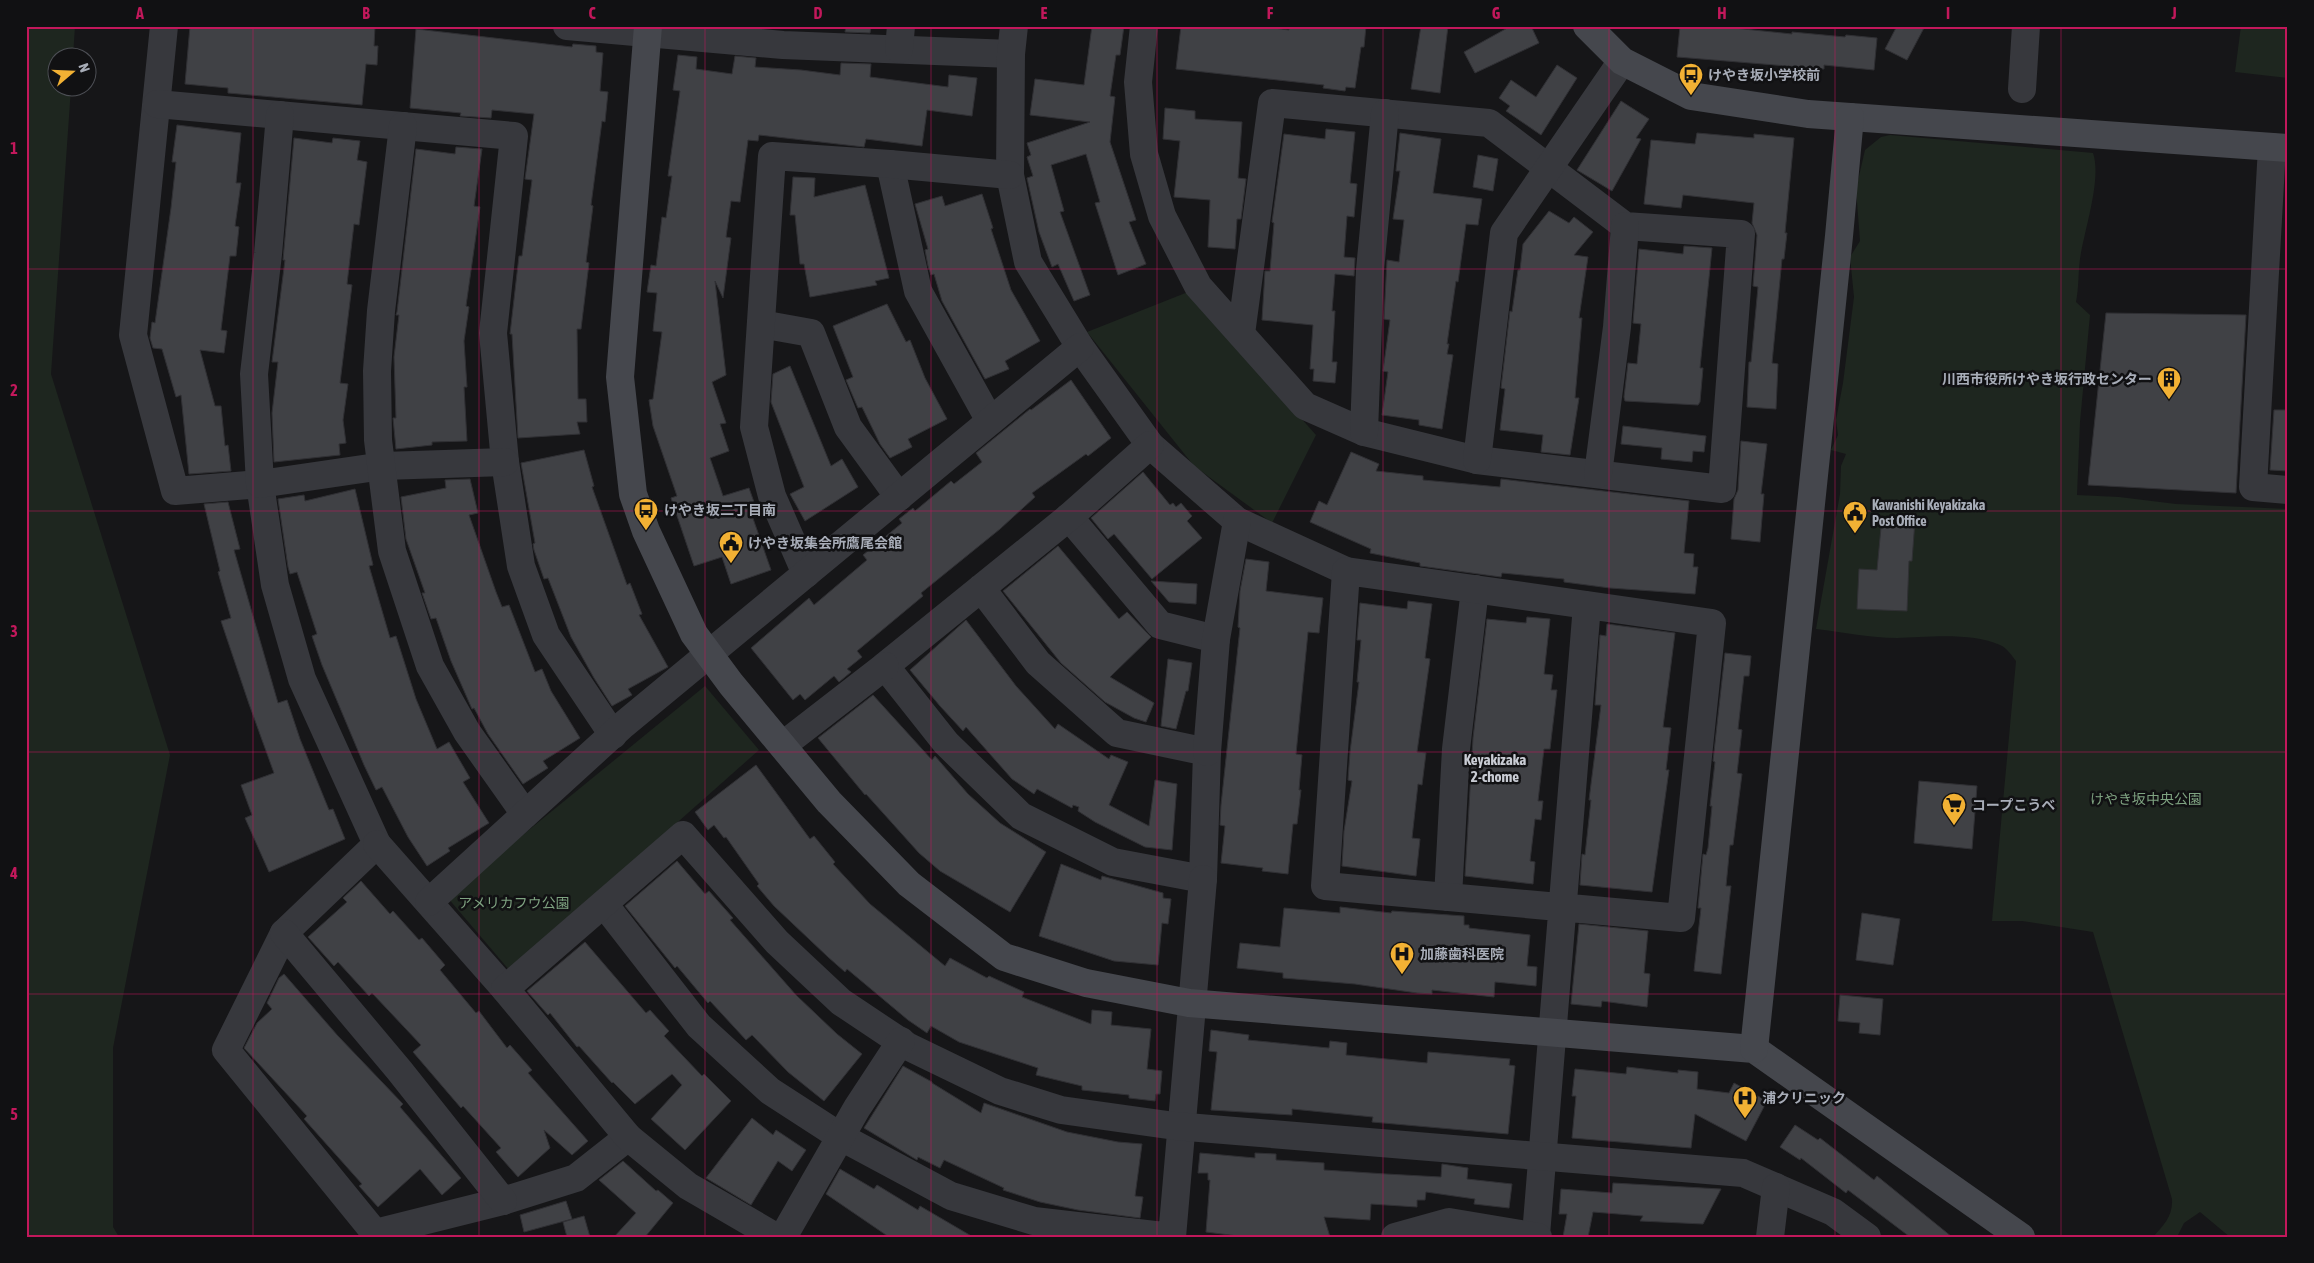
<svg xmlns="http://www.w3.org/2000/svg" width="2314" height="1263" font-family="'Asap Condensed','Noto Sans JP',sans-serif">
	<style>
		.green { fill: #1e261f }
		.building { fill: #404145; stroke: #303034 }
		.lines { fill: none; stroke-linecap: round; stroke-linejoin: round }
		.path { stroke: #3d3f44; stroke-width: 3; stroke-dasharray: 2.5 4; stroke-linecap: butt }
		.street { stroke: #37383d; stroke-width: 28 }
		.secondary { stroke: #45474d; stroke-width: 28 }
		.grid { fill: none; stroke: #c2185b; stroke-width: 1; stroke-opacity: 0.55 }
		.labels { text-anchor: middle; dominant-baseline: central; stroke-width: 5; stroke-linejoin: round; paint-order: stroke }
		.poi-label { font-size: 14px; font-weight: bold; fill: #a8adb8; stroke: #111113; text-anchor: start }
		.park-label { font-size: 14px; fill: #7fa381; stroke: #111113 }
		.neighbourhood-label { font-size: 15px; font-weight: bold; fill: #c9ccd4; stroke: #111113 }
		.neatline { fill: none; stroke: #c2185b; stroke-width: 2 }
		.grid-label { font-size: 16px; text-anchor: middle; font-weight: bold; fill: #c2185b }
	</style>
	<rect width="100%" height="100%" fill="#161618"/>
	<g class="green">
		<polygon points="26,26 75,26 73,57 58,58 58,88 71,88 51,374 170,755 113,1048 113,1227 119,1237 26,1237"/>
		<polygon points="2241,26 2288,26 2288,78 2235,72"/>
		<path d="M1890,135L2093,153C2102,179 2084,231 2080,259C2078,274 2079,287 2076,302L2090,315L2080,422L2077,495L2119,497L2176,504L2288,509V1237H2230L2200,1212L2184,1223L2177,1237H2153C2164,1225 2173,1216 2172,1199L2093,932L2022,921H1992L2016,661C2012,656 2007,648 2000,645C1973,632 1926,637 1897,638C1871,638 1843,632 1816,629L1840,494L1841,466L1846,454L1831,450L1838,435L1836,420L1843,383L1854,297L1850,257L1860,241L1856,189L1865,150L1881,137Z"/>
		<polygon points="1188,292 1316,435 1272,523 1194,466 1087,332"/>
		<polygon points="705,686 759,750 510,971 447,897"/>
	</g>
	<g class="building">
		<polygon points="190,26 375,26 374,46 378,46 377,65 366,64 362,105 228,93 228,88 185,84"/>
		<polygon points="846,26 871,26 870,33 845,32"/>
		<polygon points="1092,26 1124,26 1120,55 1116,55 1110,96 1115,97 1110,142 1136,220 1129,222 1146,264 1118,275 1095,203 1100,202 1086,154 1051,165 1064,211 1060,212 1090,295 1074,301 1058,264 1052,267 1039,232 1027,178 1033,176 1027,157 1031,155 1027,143 1090,122 1030,115 1035,79 1084,85"/>
		<polygon points="1181,26 1259,26 1289,30 1289,26 1366,26 1364,47 1361,47 1355,88 1346,87 1345,91 1323,88 1324,85 1176,69"/>
		<polygon points="1421,26 1448,26 1440,93 1411,89"/>
		<polygon points="1511,26 1531,26 1539,43 1475,73 1464,52"/>
		<polygon points="1680,26 1734,28 1792,34 1792,32 1845,37 1846,35 1877,38 1874,70 1824,65 1824,69 1677,57"/>
		<polygon points="1897,26 1925,26 1907,60 1885,49"/>
		<polygon points="416,29 572,47 573,44 596,46 596,52 603,53 600,91 608,92 605,122 602,121 591,205 593,206 586,262 589,263 581,329 577,329 578,399 586,399 587,422 577,422 580,434 518,438 512,334 510,334 519,256 522,256 532,180 525,179 534,114 492,110 491,118 460,116 461,113 410,108"/>
		<polygon points="678,55 697,57 696,69 732,74 735,56 756,58 755,67 801,70 840,75 841,63 871,64 870,77 948,87 949,75 977,78 972,116 927,110 922,146 866,139 864,147 759,135 758,141 748,140 740,202 731,201 726,237 731,238 723,298 715,281 726,375 712,382 726,423 720,424 729,451 710,458 723,496 749,488 755,505 749,507 771,570 731,584 722,557 694,566 671,498 677,496 653,426 649,400 653,399 662,332 653,331 657,293 647,292 651,265 656,266 662,217 666,218 672,176 668,176 680,91 673,90"/>
		<polygon points="1557,65 1577,78 1541,135 1506,111 1510,106 1499,98 1511,80 1536,97"/>
		<polygon points="1621,101 1649,119 1636,138 1641,139 1612,191 1577,170"/>
		<polygon points="1165,108 1195,111 1195,119 1242,122 1238,178 1246,179 1241,219 1237,219 1235,249 1208,247 1210,200 1174,197 1180,141 1163,139"/>
		<polygon points="177,125 241,133 236,183 241,183 235,226 239,227 236,256 230,256 221,330 227,331 224,353 200,350 215,406 221,406 225,446 228,445 231,471 189,474 181,395 176,397 162,349 153,348 150,338 152,322 155,323 171,208 176,162 172,162"/>
		<polygon points="1326,129 1355,132 1350,183 1357,184 1354,217 1347,216 1344,257 1355,258 1354,276 1335,274 1332,311 1335,311 1332,362 1337,362 1335,383 1313,381 1314,369 1310,369 1313,325 1262,320 1265,271 1270,271 1274,223 1272,222 1284,134 1325,139"/>
		<polygon points="1400,133 1441,139 1433,193 1482,199 1478,225 1466,224 1458,282 1456,281 1447,344 1449,344 1447,354 1453,355 1442,429 1419,425 1419,420 1382,415 1388,372 1383,371 1390,320 1384,319 1387,260 1399,262 1404,220 1393,219 1400,171 1396,171"/>
		<polygon points="1697,133 1754,138 1754,134 1794,138 1785,233 1787,233 1784,259 1782,259 1772,363 1778,364 1776,409 1747,407 1749,362 1751,362 1758,287 1753,286 1757,235 1752,223 1754,203 1683,195 1681,208 1644,204 1651,140 1695,144"/>
		<polygon points="294,138 332,143 333,138 360,141 357,160 367,162 359,225 354,224 347,284 352,285 340,383 348,384 343,420 346,443 339,444 340,455 274,462 272,413 278,362 272,362 285,260 283,260"/>
		<polygon points="456,147 482,149 474,206 480,207 466,306 469,307 464,341 467,387 464,387 467,441 432,442 432,445 396,449 393,418 396,418 394,357 399,315 396,315 397,312 416,149 455,154"/>
		<polygon points="1478,155 1498,159 1493,191 1473,187"/>
		<polygon points="793,177 815,178 814,197 865,185 889,278 875,281 877,285 810,297 804,264 800,264 795,215 790,215"/>
		<polygon points="982,194 993,228 991,229 1011,290 1040,341 1005,361 1009,369 985,379 942,301 934,274 931,275 928,266 925,250 928,249 915,204 942,196 945,206"/>
		<polygon points="1549,211 1569,223 1574,217 1593,232 1574,255 1588,257 1579,318 1582,318 1575,398 1579,398 1570,455 1541,452 1543,435 1500,430 1505,389 1501,388 1510,311 1512,312 1518,270 1520,270 1523,244"/>
		<polygon points="1684,246 1712,248 1700,368 1703,368 1700,402 1698,405 1625,401 1624,397 1628,363 1637,364 1641,324 1633,323 1639,249 1683,254"/>
		<polygon points="887,304 906,342 910,340 925,378 947,419 908,439 912,447 890,458 880,444 862,407 858,408 846,380 853,377 833,326"/>
		<polygon points="2106,313 2246,315 2236,493 2088,485"/>
		<polygon points="790,366 831,466 842,459 858,487 805,521 790,494 804,487 771,402 773,374"/>
		<polygon points="1071,380 1111,438 1088,456 1086,454 1032,493 1035,497 1000,529 921,593 923,596 857,651 862,657 847,669 851,672 839,682 834,676 805,700 800,694 793,700 751,648 809,598 814,605 867,560 863,555 902,523 899,519 913,508 915,511 951,481 954,484 982,462 976,453 1030,409 1031,410"/>
		<polygon points="2274,410 2288,410 2288,471 2270,470"/>
		<polygon points="1623,426 1706,436 1704,452 1693,451 1692,462 1661,459 1662,448 1621,444"/>
		<polygon points="1741,441 1767,444 1761,494 1764,494 1760,542 1731,539 1734,499 1738,490"/>
		<polygon points="584,450 594,486 592,487 627,585 630,583 642,614 639,615 668,667 628,689 632,695 612,706 594,678 571,637 548,578 544,579 534,550 533,544 535,543 521,463"/>
		<polygon points="1351,452 1379,464 1376,471 1423,476 1423,480 1500,487 1501,479 1689,501 1684,553 1694,554 1693,567 1698,567 1695,594 1610,588 1564,582 1564,579 1502,573 1501,577 1420,566 1420,563 1370,553 1371,549 1310,522 1319,501 1327,505"/>
		<polygon points="1143,472 1170,505 1173,503 1176,507 1181,503 1192,516 1187,521 1202,538 1152,579 1114,534 1108,539 1091,518"/>
		<polygon points="470,479 478,513 469,515 496,592 502,607 509,605 535,672 542,669 551,691 580,738 543,761 548,768 523,784 488,734 474,708 472,709 451,661 436,618 431,619 422,593 425,593 406,539 401,497 446,488 445,480"/>
		<polygon points="355,489 373,565 369,566 390,638 396,636 416,699 437,749 449,742 470,778 463,782 489,823 448,848 450,851 427,866 408,837 382,787 376,790 364,765 322,665 312,636 317,634 297,572 290,574 288,567 278,499 304,495 305,501"/>
		<polygon points="228,502 240,549 234,550 278,703 287,700 300,739 329,810 333,809 345,839 269,872 245,818 252,815 241,785 274,773 249,704 221,621 231,618 218,572 220,571 204,504"/>
		<polygon points="1882,517 1915,520 1912,561 1909,561 1907,611 1857,609 1859,569 1877,570"/>
		<polygon points="1058,546 1119,619 1127,612 1151,637 1110,677 1154,703 1146,722 1134,718 1105,702 1061,663 1003,591"/>
		<polygon points="1246,559 1269,562 1266,591 1323,598 1319,633 1308,632 1296,754 1302,755 1299,790 1301,790 1297,824 1293,824 1288,874 1262,871 1263,868 1221,863 1225,826 1220,825 1221,805 1240,628 1238,627 1240,591"/>
		<polygon points="1151,581 1197,584 1196,604 1169,602"/>
		<polygon points="1408,601 1432,604 1425,658 1430,659 1417,752 1426,753 1422,785 1418,784 1412,838 1420,839 1416,876 1342,866 1344,831 1352,781 1348,780 1350,752 1359,682 1357,682 1361,640 1357,640 1360,603 1407,609"/>
		<polygon points="1527,617 1550,619 1544,674 1553,675 1551,690 1557,690 1550,749 1544,749 1538,801 1543,801 1541,820 1535,819 1530,861 1535,862 1533,884 1465,876 1473,738 1487,619 1526,623"/>
		<polygon points="966,620 1016,686 1055,729 1058,724 1109,759 1111,755 1128,762 1109,805 1149,826 1155,780 1177,784 1172,850 1145,847 1095,822 1078,811 1079,807 1073,805 1072,808 1037,789 1034,794 1012,779 966,727 963,731 940,706 910,670"/>
		<polygon points="1607,624 1675,633 1663,727 1671,728 1666,770 1669,770 1652,892 1580,885 1582,854 1585,855 1591,800 1589,800 1601,705 1595,705 1600,635 1606,636"/>
		<polygon points="1725,653 1751,656 1749,676 1744,676 1738,729 1742,730 1737,773 1742,774 1733,845 1730,845 1726,886 1731,886 1721,974 1694,971 1701,908 1698,908 1703,854 1706,855 1708,848 1712,806 1710,806 1715,762 1713,761"/>
		<polygon points="1168,659 1192,663 1188,691 1186,691 1176,729 1161,726"/>
		<polygon points="873,695 932,760 935,756 968,794 1000,823 1046,852 1010,912 940,871 919,853 866,794 865,795 818,738"/>
		<polygon points="756,765 810,839 814,836 835,862 833,864 870,904 945,966 950,958 987,978 989,976 1024,992 1022,997 1091,1024 1092,1010 1112,1012 1111,1025 1151,1029 1147,1069 1162,1071 1160,1094 1156,1094 1155,1101 1129,1098 1129,1095 1082,1090 1082,1086 1036,1075 1038,1068 959,1042 931,1026 927,1033 908,1020 847,969 845,972 828,957 774,906 757,886 759,884 726,837 724,838 714,825 708,830 695,812"/>
		<polygon points="1919,781 1977,786 1972,849 1914,843"/>
		<polygon points="677,861 705,894 709,891 733,918 730,920 796,995 837,1034 862,1054 824,1101 788,1072 752,1035 746,1040 710,1001 708,1003 677,966 675,968 625,906"/>
		<polygon points="1061,864 1101,880 1102,876 1163,893 1163,898 1171,899 1168,924 1162,923 1158,965 1114,961 1039,936"/>
		<polygon points="361,881 390,914 393,911 419,940 422,938 445,965 440,970 476,1013 479,1011 507,1048 510,1045 532,1070 528,1073 588,1141 572,1155 544,1130 550,1148 518,1177 496,1152 501,1148 463,1106 461,1108 413,1052 421,1045 372,993 369,996 338,962 334,966 308,937 347,902 343,898"/>
		<polygon points="1340,907 1391,913 1392,911 1464,916 1464,925 1469,925 1469,928 1530,935 1527,966 1537,967 1536,986 1495,982 1494,997 1432,990 1432,994 1417,993 1355,984 1283,978 1283,973 1237,968 1240,943 1280,947 1284,908 1340,913"/>
		<polygon points="1862,913 1900,919 1893,965 1856,960"/>
		<polygon points="1579,924 1648,931 1644,973 1650,974 1647,1007 1602,1001 1601,1007 1571,1004"/>
		<polygon points="585,942 646,1013 650,1010 669,1031 664,1036 702,1076 704,1074 731,1101 685,1150 651,1119 682,1085 672,1074 635,1104 613,1082 612,1083 579,1046 577,1047 550,1013 548,1015 527,991"/>
		<polygon points="284,974 338,1036 403,1104 400,1107 461,1178 442,1195 420,1169 378,1207 359,1186 362,1184 304,1119 307,1116 244,1048 257,1023 272,1009 267,1003 279,978"/>
		<polygon points="1840,995 1883,999 1880,1035 1859,1033 1860,1023 1838,1021"/>
		<polygon points="1211,1030 1249,1035 1248,1040 1329,1048 1330,1041 1347,1043 1346,1055 1427,1063 1428,1052 1510,1059 1509,1065 1515,1066 1508,1134 1372,1122 1373,1117 1292,1109 1292,1115 1211,1110 1217,1052 1209,1051"/>
		<polygon points="903,1066 932,1082 932,1083 981,1113 984,1103 1067,1132 1118,1142 1142,1144 1135,1196 1143,1197 1140,1218 1078,1210 1040,1202 1003,1190 1004,1188 944,1160 940,1168 918,1157 917,1160 864,1128"/>
		<polygon points="1627,1067 1678,1073 1678,1070 1698,1072 1697,1089 1729,1093 1734,1083 1767,1101 1746,1141 1695,1114 1691,1148 1572,1138 1576,1096 1572,1096 1575,1069 1626,1074"/>
		<polygon points="752,1118 773,1135 776,1130 806,1150 792,1171 778,1161 751,1205 706,1178"/>
		<polygon points="1795,1125 1818,1140 1820,1138 1874,1180 1877,1176 1952,1237 1910,1237 1848,1190 1846,1193 1801,1158 1800,1160 1780,1147"/>
		<polygon points="1200,1153 1255,1158 1255,1153 1276,1154 1276,1160 1324,1163 1324,1170 1386,1174 1441,1177 1442,1164 1468,1168 1467,1179 1512,1184 1509,1208 1474,1204 1475,1199 1426,1192 1425,1200 1417,1200 1417,1207 1371,1204 1370,1220 1324,1217 1330,1237 1246,1237 1206,1232 1210,1180 1208,1180 1208,1173 1198,1173"/>
		<polygon points="623,1161 656,1191 658,1190 673,1203 645,1237 614,1237 636,1213 599,1180"/>
		<polygon points="840,1169 874,1189 877,1185 918,1210 920,1206 973,1237 889,1237 826,1194"/>
		<polygon points="1613,1183 1721,1189 1703,1224 1640,1221 1643,1216 1593,1212 1588,1237 1563,1237 1567,1214 1559,1214 1561,1189 1612,1193"/>
		<polygon points="566,1201 572,1219 524,1232 520,1215"/>
		<polygon points="584,1216 590,1237 567,1237 563,1222"/>
	</g>
	<g class="lines">
		<polyline class="path" points="26,1091 26,1128"/>
		<g class="street">
			<polyline points="164,26 133,335 175,491 260,484 275,585 302,679 377,844 284,933 226,1050 375,1233 503,1201 576,1178 628,1137"/>
			<polyline points="567,26 783,45 1011,54"/>
			<polyline points="1014,26 1011,54 1010,175 1028,262 1080,347 1150,445 1237,521 1346,571"/>
			<polyline points="1144,26 1138,82 1144,154 1162,216 1198,286 1305,406 1364,432 1477,460 1722,489 1741,234 1625,226 1489,123 1272,103 1241,334"/>
			<polyline points="899,49 901,26"/>
			<polyline points="2022,89 2026,26"/>
			<polyline points="157,104 514,136 493,333 505,462 521,566 546,635 613,735"/>
			<polyline points="280,115 268,254 254,374 260,484 383,466 505,462"/>
			<polyline points="403,126 381,311 377,371 378,440 392,551 430,666 467,732 525,814"/>
			<polyline points="2272,147 2253,487 2288,490"/>
			<polyline points="890,164 918,291 990,421"/>
			<polyline points="761,324 811,333 848,427 899,497"/>
			<polyline points="1364,432 1370,270 1385,113"/>
			<polyline points="1477,460 1504,233 1622,61"/>
			<polyline points="1598,474 1617,327 1625,226"/>
			<polyline points="1069,517 1160,625 1216,639"/>
			<polyline points="806,574 772,496 754,427 772,156 890,164 1010,175"/>
			<polyline points="981,588 1038,663 1117,733 1207,752 1203,879 1113,862 1021,816 946,743 885,666 1069,517 1150,445"/>
			<polyline points="783,745 885,666"/>
			<polyline points="1207,752 1216,639 1237,521"/>
			<polyline points="377,844 505,989"/>
			<polyline points="1448,897 1456,749 1475,589"/>
			<polyline points="429,902 623,725 1080,347"/>
			<polyline points="604,904 699,1026 770,1091 841,1137 951,1196 1034,1221 1172,1237 1203,879"/>
			<polyline points="284,933 399,1070 503,1201"/>
			<path d="M1536,1235L1587,605L1712,623L1681,918C1562,907 1443,896 1325,886L1346,571L1587,605"/>
			<polyline points="776,1237 688,1186 628,1137 505,989 683,835 777,942 841,1002 907,1046 1000,1091 1061,1110 1175,1126 1743,1173 1833,1212 1867,1237"/>
			<polyline points="783,1237 857,1108 901,1041"/>
			<polyline points="1395,1237 1449,1222 1538,1237"/>
			<polyline points="1770,1237 1776,1187"/>
		</g>
		<g class="secondary">
			<polyline points="648,26 620,377 633,494 646,531 694,634 731,684 829,802 909,884 1004,957 1086,983 1189,1003 1754,1049 2021,1237"/>
			<polyline points="1587,26 1622,61 1691,96 1808,114 2288,148"/>
			<polyline points="1754,1049 1839,236 1850,117"/>
		</g>
	</g>
	<path class="grid" d="M253,26V1237M479,26V1237M705,26V1237M931,26V1237M1157,26V1237M1383,26V1237M1609,26V1237M1835,26V1237M2061,26V1237M26,269H2288M26,511H2288M26,752H2288M26,994H2288"/>
	<defs>
		<symbol id="bus-pin" viewBox="-11 -11 22 30"><path d="M0 17L-7.5 6A9.5 9.5 0 1 1 7.5 6Z" fill="#f2b134" stroke="#111113"/><path d="M-5-6H5V4H4V6H2V4H-2V6H-4V4H-5ZM-3.5-4V0h7V-4ZM-3.5 1.2v1.5H-2V1.2ZM2 1.2v1.5H3.5V1.2Z" fill="#111"/></symbol>
		<symbol id="building-pin" viewBox="-11 -11 22 30"><path d="M0 17L-7.5 6A9.5 9.5 0 1 1 7.5 6Z" fill="#f2b134" stroke="#111113"/><path d="M-4-6H4V6H1V3H-1V6H-4ZM-2.5-4.3h1.7v1.8h-1.7ZM.8-4.3h1.7v1.8H.8ZM-2.5-1h1.7V.8h-1.7ZM.8-1h1.7V.8H.8Z" fill="#111"/></symbol>
		<symbol id="civic-pin" viewBox="-11 -11 22 30"><path d="M0 17L-7.5 6A9.5 9.5 0 1 1 7.5 6Z" fill="#f2b134" stroke="#111113"/><path d="M-.6-6.5H3V-4.5H.6V-3L4-1V1h2V6H-6V1h2V-1L-.6-3ZM-1.2 2.5V6h2.4V2.5Z" fill="#111"/></symbol>
		<symbol id="supermarket-pin" viewBox="-11 -11 22 30"><path d="M0 17L-7.5 6A9.5 9.5 0 1 1 7.5 6Z" fill="#f2b134" stroke="#111113"/><path d="M-6-5.5h2.5l.6 2H6L4.5 2H-2.5L-4.4-4H-6ZM-1.5 3.2a1.3 1.3 0 1 0 .1 0ZM3 3.2a1.3 1.3 0 1 0 .1 0Z" fill="#111"/></symbol>
		<symbol id="hospital-pin" viewBox="-11 -11 22 30"><path d="M0 17L-7.5 6A9.5 9.5 0 1 1 7.5 6Z" fill="#f2b134" stroke="#111113"/><path d="M-5-5h3v3.5h4V-5h3V5h-3V1.5h-4V5h-3Z" fill="#111"/></symbol>
	</defs>
	<g fill-rule="evenodd">
		<use href="#bus-pin" x="1677" y="61" width="28" height="38"/>
		<use href="#building-pin" x="2155" y="365" width="28" height="38"/>
		<use href="#bus-pin" x="632" y="496" width="28" height="38"/>
		<use href="#civic-pin" x="1841" y="499" width="28" height="38"/>
		<use href="#civic-pin" x="717" y="529" width="28" height="38"/>
		<use href="#supermarket-pin" x="1940" y="791" width="28" height="38"/>
		<use href="#hospital-pin" x="1388" y="940" width="28" height="38"/>
		<use href="#hospital-pin" x="1731" y="1084" width="28" height="38"/>
	</g>
	<g class="labels">
		<g class="poi-label">
			<text x="1708" y="75">けやき坂小学校前</text>
			<text x="2152" y="379" text-anchor="end">川西市役所けやき坂行政センター</text>
			<text x="1872" y="505">Kawanishi Keyakizaka<tspan x="1872" dy="16">Post Office</tspan></text>
			<text x="664" y="510">けやき坂二丁目南</text>
			<text x="748" y="543">けやき坂集会所鷹尾会館</text>
			<text x="1972" y="805">コープこうべ</text>
			<text x="1420" y="954">加藤歯科医院</text>
			<text x="1762" y="1098">浦クリニック</text>
		</g>
		<g class="park-label">
			<text x="2146" y="799">けやき坂中央公園</text>
			<text x="514" y="903">アメリカフウ公園</text>
		</g>
		<g class="neighbourhood-label">
			<text x="1495" y="759">Keyakizaka<tspan x="1495" dy="17">2-chome</tspan></text>
		</g>
	</g>
	<rect width="2314" height="1263" fill="none" stroke="#111113" stroke-width="55"/>
	<g transform="translate(72 72) rotate(71)"><circle r="24" fill="#111113" stroke="#4d4f55"/>
	<path d="M0-4L9 19L0 12L-9 19Z" fill="#f2b134"/>
	<text y="-8" font-size="14" font-weight="bold" text-anchor="middle" fill="#a8adb8">N</text>
	</g>
	<rect x="28" y="28" width="2258" height="1208" class="neatline"/>
	<g class="grid-label">
		<text x="140" y="19">A</text>
		<text x="366" y="19">B</text>
		<text x="592" y="19">C</text>
		<text x="818" y="19">D</text>
		<text x="1044" y="19">E</text>
		<text x="1270" y="19">F</text>
		<text x="1496" y="19">G</text>
		<text x="1722" y="19">H</text>
		<text x="1948" y="19">I</text>
		<text x="2174" y="19">J</text>
		<text x="14" y="154">1</text>
		<text x="14" y="396">2</text>
		<text x="14" y="637">3</text>
		<text x="14" y="879">4</text>
		<text x="14" y="1120">5</text>
	</g>
</svg>
